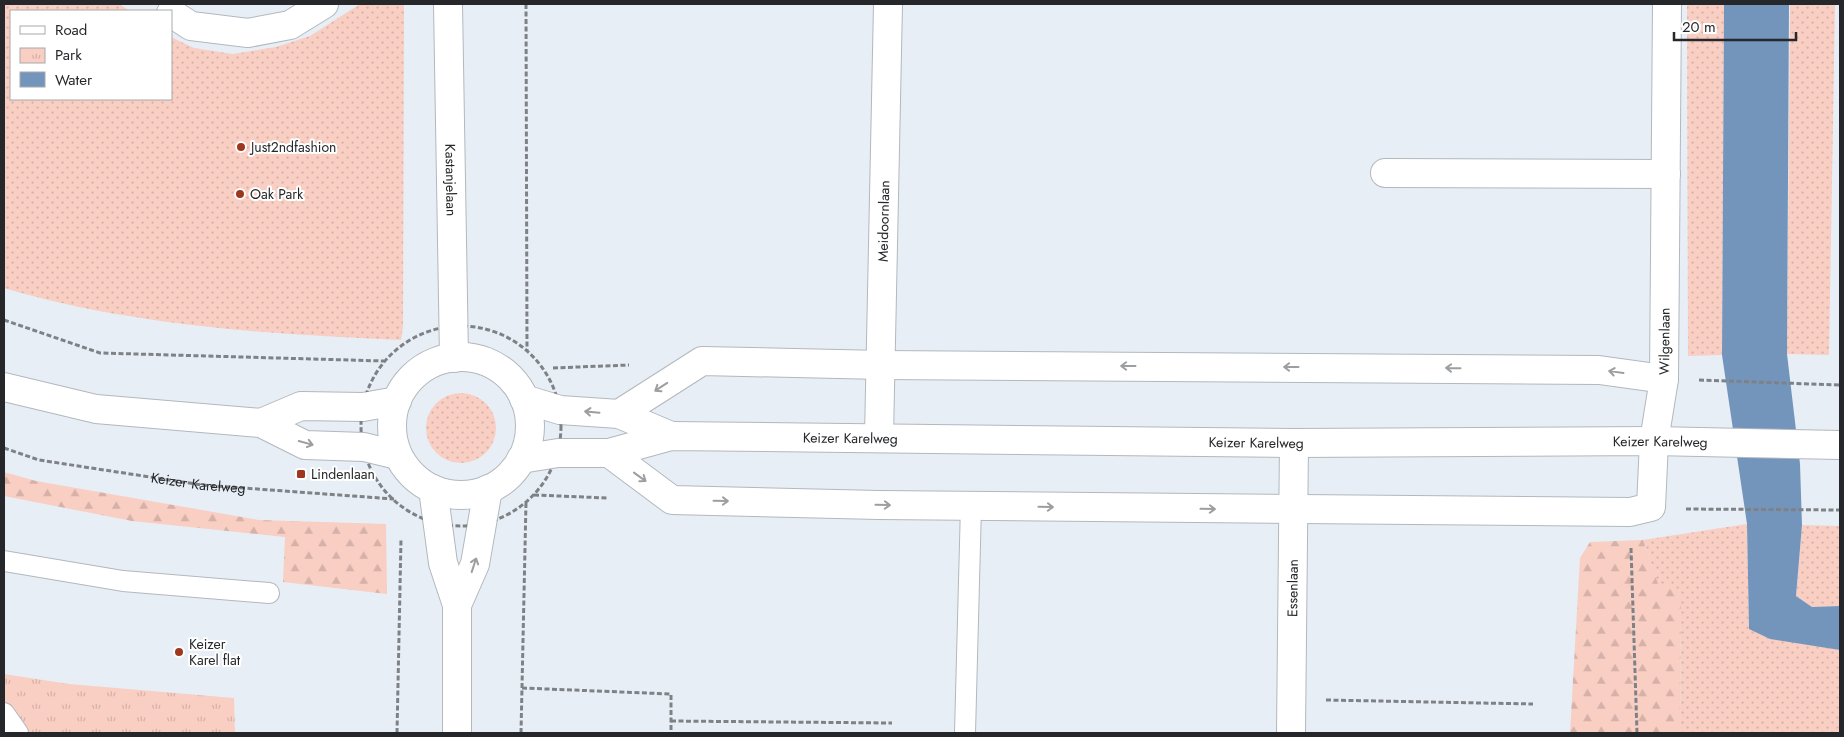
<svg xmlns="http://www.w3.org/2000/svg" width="1844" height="737" font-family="Jost,sans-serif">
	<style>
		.grass { fill: url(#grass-dots) }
		.forest { fill: url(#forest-firs) }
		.park { fill: url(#park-tufts) }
		.water { fill: #7395bb }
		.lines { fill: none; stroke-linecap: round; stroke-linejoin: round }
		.service-casing { stroke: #b2b8be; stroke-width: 22 }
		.minor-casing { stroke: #b2b8be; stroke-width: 30 }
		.secondary-casing { stroke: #b2b8be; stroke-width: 30 }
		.path { stroke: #7e8287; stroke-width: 3; stroke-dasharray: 5 2.5; stroke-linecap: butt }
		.service { stroke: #fff; stroke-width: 20 }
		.minor { stroke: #fff; stroke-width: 28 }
		.secondary { stroke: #fff; stroke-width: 28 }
		.oneway { stroke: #9d9e9f }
		.poi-dot { fill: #9f361e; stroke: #fff; stroke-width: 2 }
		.labels { text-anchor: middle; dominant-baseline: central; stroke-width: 4; stroke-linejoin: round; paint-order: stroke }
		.poi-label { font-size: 14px; fill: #25272a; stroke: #fff; text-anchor: start }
		.street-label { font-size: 14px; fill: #25272a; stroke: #fff }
	</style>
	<defs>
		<pattern id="grass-dots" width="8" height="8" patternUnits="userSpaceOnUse" patternTransform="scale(1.25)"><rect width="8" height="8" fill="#f9cec3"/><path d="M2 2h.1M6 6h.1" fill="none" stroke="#d5b1a8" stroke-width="1.8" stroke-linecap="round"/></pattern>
		<pattern id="forest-firs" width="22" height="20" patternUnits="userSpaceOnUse" patternTransform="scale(1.25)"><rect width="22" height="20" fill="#f9cec3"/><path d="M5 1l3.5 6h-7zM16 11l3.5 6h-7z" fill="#d5b1a8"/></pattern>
		<pattern id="park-tufts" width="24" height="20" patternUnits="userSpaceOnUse" patternTransform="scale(1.25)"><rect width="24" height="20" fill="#f9cec3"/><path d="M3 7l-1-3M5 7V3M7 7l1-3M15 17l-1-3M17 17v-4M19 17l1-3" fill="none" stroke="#d5b1a8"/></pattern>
	</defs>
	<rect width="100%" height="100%" fill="#e8eef5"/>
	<g class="grass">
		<path d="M4,4H119L130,11H11V99H171V37L194,48L233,54L276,47L310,36L360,4H404L403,327L401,340C268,334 132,326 4,288Z"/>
		<polygon points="1687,4 1724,4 1722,355 1688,356"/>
		<polygon points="1790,4 1835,4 1829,355 1787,354"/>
		<circle cx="461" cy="428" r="35"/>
		<polygon points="1747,524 1749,629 1840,650 1840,733 1680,733 1681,604 1658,585 1643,540"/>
		<polygon points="1802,525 1840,526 1840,606 1812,607 1796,596"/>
	</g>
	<g class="forest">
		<polygon points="4,472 36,481 259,520 386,524 387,594 283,582 285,537 132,521 4,496"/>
		<polygon points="1643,540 1658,584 1676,586 1681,604 1680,733 1570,733 1580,558 1590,542"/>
	</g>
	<polygon class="park" points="4,674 69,684 234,698 235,733 4,733"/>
	<polygon class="water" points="1724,4 1789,4 1787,354 1800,464 1802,525 1796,596 1812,607 1840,606 1840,650 1770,639 1749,629 1747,524 1722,355"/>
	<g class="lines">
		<defs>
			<g id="service">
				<polyline points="4,561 123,581 269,593"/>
				<polyline points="4,713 18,733"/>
				<polyline points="965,733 971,506"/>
			</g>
			<g id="minor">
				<path id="s2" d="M448,4L454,358"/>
				<polyline points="171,13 191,26 248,33 290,25 324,4"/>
				<polyline points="1385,173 1666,174"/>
				<polyline points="619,414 702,361 882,365 1599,370 1664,379"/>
				<path id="s3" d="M879,437L888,4"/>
				<path id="s4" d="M609,453L672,500L879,505L1630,512L1651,507L1654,441L1664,379L1667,4"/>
				<polyline points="433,489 443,563 457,605 457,733"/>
				<polyline points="457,605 475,564 488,489"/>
				<path id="s5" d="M1291,733L1294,443"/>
			</g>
			<g id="secondary">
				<circle cx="461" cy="426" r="69"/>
				<polyline points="4,387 96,409 261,423 305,445 364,447 397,455"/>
				<polyline points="524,399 560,410 619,414 671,436"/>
				<polyline points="261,423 301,406 363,407 397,401"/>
				<path id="s6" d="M521,459L558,453H609L671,436L1294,443L1654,441L1840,445"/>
			</g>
		</defs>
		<use href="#service" class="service-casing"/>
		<use href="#minor" class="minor-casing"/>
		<use href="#secondary" class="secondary-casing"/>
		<g class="path">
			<polyline points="526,4 527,350"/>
			<polyline points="4,320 100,353 384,361"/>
			<circle cx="461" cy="426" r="100"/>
			<polyline points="553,368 629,365"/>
			<polyline points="1699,380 1840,385"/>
			<path id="s1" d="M4,448L39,460L202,485L394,499"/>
			<polyline points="534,495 608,498"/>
			<polyline points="1686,509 1840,510"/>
			<polyline points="1631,548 1637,733"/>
			<polyline points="522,688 671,694 671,733"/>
			<polyline points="1326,700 1533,704"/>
			<polyline points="671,721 892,723"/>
			<polyline points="397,733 401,539"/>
			<polyline points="521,733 526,502"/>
		</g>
		<use href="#service" class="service"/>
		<use href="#minor" class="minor"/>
		<use href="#secondary" class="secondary"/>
	</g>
	<defs><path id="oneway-shaft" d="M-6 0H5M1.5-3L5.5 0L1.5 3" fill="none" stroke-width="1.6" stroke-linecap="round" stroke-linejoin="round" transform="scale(1.25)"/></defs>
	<g class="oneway">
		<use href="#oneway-shaft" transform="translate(1128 366) rotate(-180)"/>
		<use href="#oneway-shaft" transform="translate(1291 367) rotate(-180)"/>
		<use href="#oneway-shaft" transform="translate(1453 368) rotate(-179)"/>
		<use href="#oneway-shaft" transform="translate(1616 372) rotate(-172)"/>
		<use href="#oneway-shaft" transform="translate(661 387) rotate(147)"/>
		<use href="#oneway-shaft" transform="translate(592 412) rotate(-175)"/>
		<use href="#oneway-shaft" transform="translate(306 443) rotate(15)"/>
		<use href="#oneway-shaft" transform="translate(640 477) rotate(36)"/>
		<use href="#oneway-shaft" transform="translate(721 501) rotate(1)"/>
		<use href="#oneway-shaft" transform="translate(883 505) rotate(1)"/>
		<use href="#oneway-shaft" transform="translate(1046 507) rotate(1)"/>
		<use href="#oneway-shaft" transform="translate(1208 509) rotate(1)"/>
		<use href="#oneway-shaft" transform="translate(474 565) rotate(-72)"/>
	</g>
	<g class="poi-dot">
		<circle cx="241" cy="147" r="5"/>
		<circle cx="240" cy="194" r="5"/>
		<rect x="296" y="469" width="10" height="10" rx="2.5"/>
		<circle cx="179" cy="652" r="5"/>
	</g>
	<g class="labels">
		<g class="poi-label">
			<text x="251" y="147">Just2ndfashion</text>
			<text x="250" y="194">Oak Park</text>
			<text x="311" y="474">Lindenlaan</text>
			<text x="189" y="644">Keizer<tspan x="189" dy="16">Karel flat</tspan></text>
		</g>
		<g class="street-label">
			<text stroke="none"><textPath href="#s2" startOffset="176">Kastanjelaan</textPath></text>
			<text stroke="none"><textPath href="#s3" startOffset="216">Meidoornlaan</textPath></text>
			<text stroke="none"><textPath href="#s4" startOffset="1225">Wilgenlaan</textPath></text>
			<text stroke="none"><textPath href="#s6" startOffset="332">Keizer Karelweg</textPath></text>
			<text stroke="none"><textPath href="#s6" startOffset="738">Keizer Karelweg</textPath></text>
			<text stroke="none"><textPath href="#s6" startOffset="1142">Keizer Karelweg</textPath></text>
			<text stroke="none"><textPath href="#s1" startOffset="198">Keizer Karelweg</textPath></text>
			<text stroke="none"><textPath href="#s5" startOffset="145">Essenlaan</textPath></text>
		</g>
	</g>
	<rect width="1844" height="737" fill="none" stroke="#25272a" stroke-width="10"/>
	<rect x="10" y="10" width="162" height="90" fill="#ffffff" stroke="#a8a9aa"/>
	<rect x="20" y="26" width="25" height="8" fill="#ffffff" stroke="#a8a9aa"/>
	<text x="55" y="35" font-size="15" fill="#25272a">Road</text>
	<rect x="20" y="48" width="25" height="15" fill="url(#park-tufts)" stroke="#a8a9aa"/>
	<text x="55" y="60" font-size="15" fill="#25272a">Park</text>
	<rect x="20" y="72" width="25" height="15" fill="#7395bb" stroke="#a8a9aa"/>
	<text x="55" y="85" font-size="15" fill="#25272a">Water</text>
	<path d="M1674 32v8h122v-8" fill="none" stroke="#25272a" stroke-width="2.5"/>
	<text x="1682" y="32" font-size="15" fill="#25272a" stroke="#ffffff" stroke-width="4" paint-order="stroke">20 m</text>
</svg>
